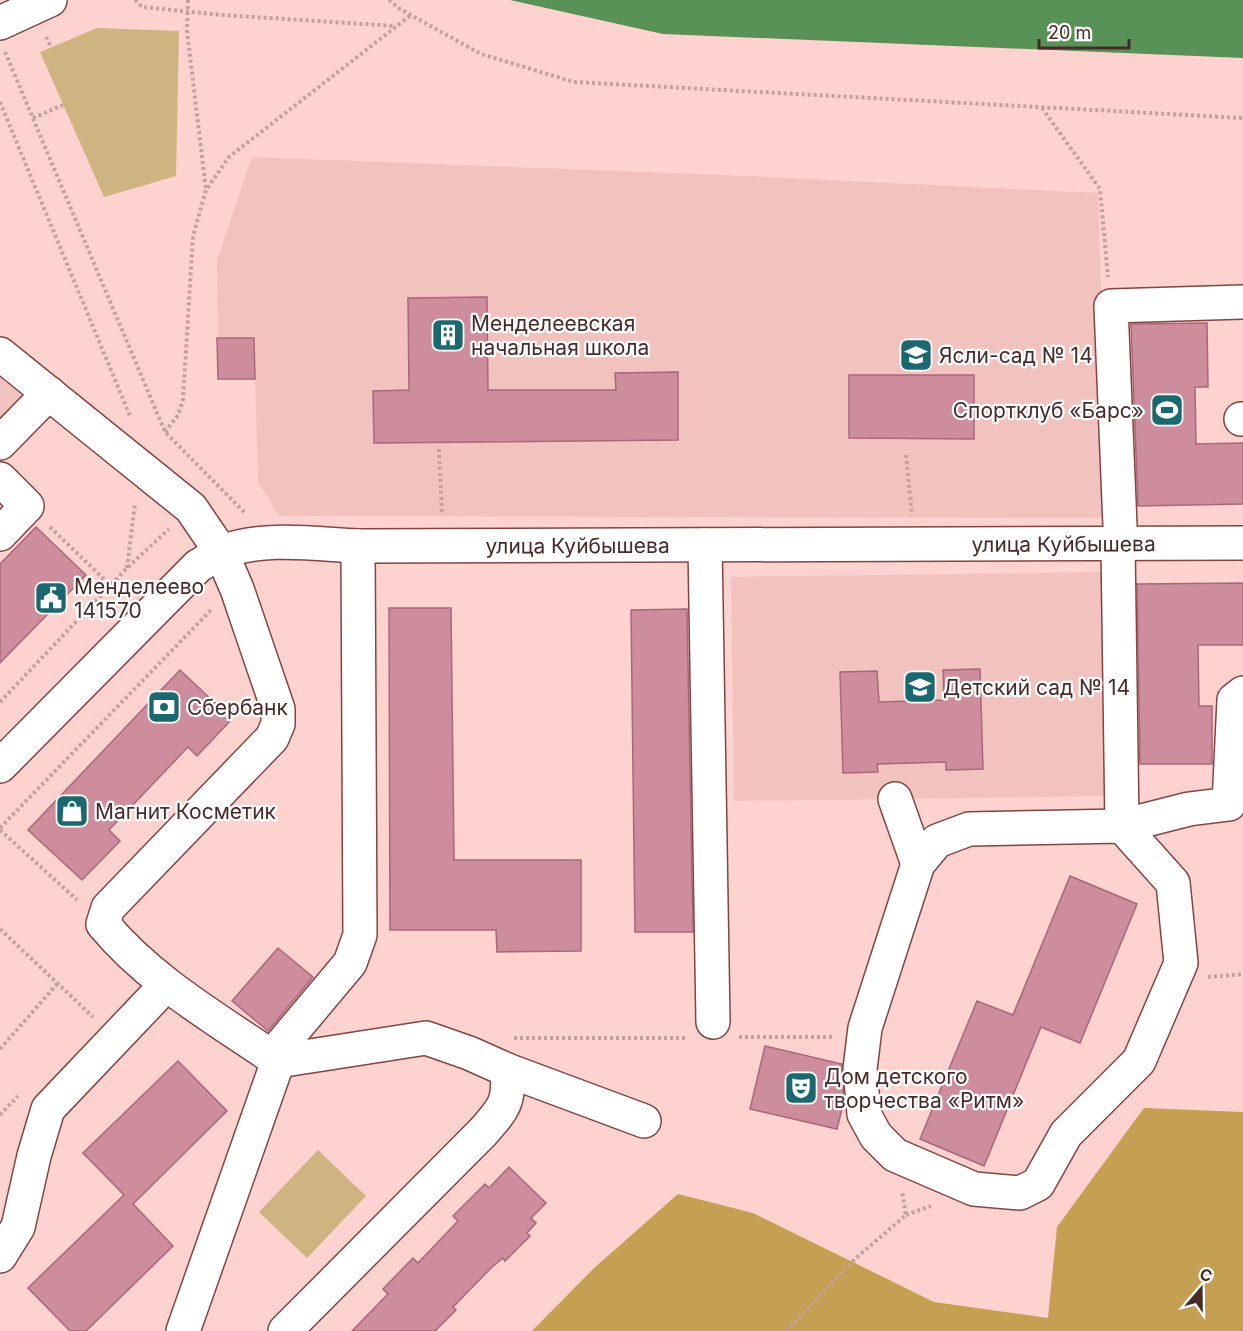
<svg xmlns="http://www.w3.org/2000/svg" width="1243" height="1331" font-family="Inter,sans-serif">
	<style>
		.built { fill: #f2c2be }
		.green { fill: #cfb481 }
		.forest { fill: #c6a052 }
		.water { fill: #599256 }
		.building { fill: #ce8d9d; stroke: #a76879; stroke-width: 1.5 }
		.lines { fill: none; stroke-linecap: round; stroke-linejoin: round }
		.minor-casing { stroke: #814543; stroke-width: 36 }
		.path { stroke: #c7a09d; stroke-width: 4; stroke-dasharray: 3 3; stroke-linecap: butt }
		.minor { stroke: #fff; stroke-width: 33 }
		.labels { text-anchor: middle; dominant-baseline: central; stroke-width: 4.5; stroke-linejoin: round; paint-order: stroke }
		.poi-label { font-size: 21px; fill: #472b2a; stroke: #fff; text-anchor: start }
		.street-label { font-size: 21px; fill: #472b2a; stroke: #fff }
	</style>
	<rect width="100%" height="100%" fill="#fed2cf"/>
	<g class="built">
		<polygon points="252,157 726,175 1098,193 1108,518 279,516 258,482 255,379 218,379 217,260"/>
		<polygon points="0,374 29,396 0,426"/>
		<polygon points="1106,572 1110,796 734,801 731,577"/>
	</g>
	<g class="green">
		<polygon points="97,28 179,31 176,176 104,197 40,52"/>
		<polygon points="318,1150 366,1196 307,1258 259,1212"/>
	</g>
	<polygon class="forest" points="1144,1108 1243,1112 1243,1331 532,1331 593,1269 678,1194 753,1213 934,1302 1048,1318 1057,1227"/>
	<polygon class="water" points="510,0 1243,0 1243,58 663,34"/>
	<g class="building">
		<polygon points="487,297 488,390 616,390 615,373 678,372 678,440 374,443 373,391 409,390 408,298"/>
		<polygon points="1207,323 1208,387 1195,387 1196,444 1243,443 1243,504 1138,506 1131,324"/>
		<polygon points="217,338 254,338 255,379 218,379"/>
		<polygon points="849,375 974,375 974,439 849,438"/>
		<polygon points="36,527 86,575 0,663 0,564"/>
		<polygon points="1243,583 1243,645 1198,645 1199,706 1212,706 1212,764 1140,764 1137,584"/>
		<polygon points="389,608 451,608 454,860 581,860 581,951 497,952 496,930 390,930"/>
		<polygon points="687,609 693,932 635,932 631,610"/>
		<polygon points="980,669 983,769 946,770 946,762 877,764 878,772 843,773 840,672 877,671 879,702 944,700 943,670"/>
		<polygon points="180,670 232,719 197,756 188,747 109,830 120,841 82,880 28,830"/>
		<polygon points="1070,876 1137,904 1080,1043 1041,1027 984,1166 920,1139 977,1001 1013,1015"/>
		<polygon points="278,948 313,977 268,1031 232,1001"/>
		<polygon points="765,1046 842,1064 844,1101 837,1129 750,1109"/>
		<polygon points="178,1061 227,1111 133,1204 173,1246 86,1331 70,1331 28,1288 124,1195 83,1153"/>
		<polygon points="509,1167 546,1203 531,1218 536,1223 527,1233 530,1236 505,1261 503,1258 492,1267 453,1307 456,1310 435,1331 352,1331 388,1294 383,1289 413,1258 418,1263 458,1221 453,1216 485,1184 489,1188"/>
	</g>
	<g class="lines">
		<defs>
			<g id="minor">
				<polyline points="0,23 50,0"/>
				<path d="M0,354L191,508L221,552L237,589L278,709V724L272,738L108,908L103,924C150,981 217,1019 278,1061L183,1331"/>
				<polyline points="1241,419 1243,419"/>
				<polyline points="0,443 49,393"/>
				<polyline points="0,479 27,506 0,534"/>
				<polyline points="1120,526 1111,306 1243,302"/>
				<polyline points="1118,544 1122,826 1189,809 1229,804 1234,700 1243,693"/>
				<polyline points="705,545 713,1022"/>
				<path id="s1" d="M0,766L198,566C205,562 214,555 222,552C264,536 315,544 358,546L1243,543"/>
				<polyline points="895,799 918,864"/>
				<polygon points="1122,826 1173,883 1181,963 1139,1061 1066,1134 1038,1184 1020,1193 974,1189 895,1155 876,1136 864,1114 860,1069 865,1028 918,864 937,841 969,829"/>
				<polyline points="507,1070 644,1121"/>
				<polyline points="0,1256 18,1227 34,1156 48,1109 166,985"/>
				<path d="M285,1331L483,1132C504,1108 510,1102 507,1070L469,1053L426,1038L278,1061L282,1044L350,963L360,935L358,546"/>
			</g>
		</defs>
		<use href="#minor" class="minor-casing"/>
		<g class="path">
			<polyline points="135,0 142,7 223,15 395,26"/>
			<polyline points="188,0 187,31 206,190"/>
			<polyline points="389,0 400,9 481,54 574,82 1243,118"/>
			<polyline points="46,37 51,47"/>
			<polyline points="5,52 165,432 245,513"/>
			<polyline points="0,102 130,416"/>
			<polyline points="1042,108 1100,189 1108,277"/>
			<polyline points="33,118 63,105"/>
			<polyline points="165,432 178,415 183,400 193,236 206,190 229,157 411,15"/>
			<polyline points="439,449 442,515"/>
			<polyline points="906,455 912,515"/>
			<polyline points="50,527 111,586"/>
			<polyline points="127,568 135,503"/>
			<polyline points="0,702 127,568 169,529"/>
			<polyline points="0,828 212,609"/>
			<polyline points="0,830 77,900"/>
			<polyline points="0,929 93,1017"/>
			<polyline points="1208,977 1243,974"/>
			<polyline points="739,1037 834,1037"/>
			<polyline points="514,1038 687,1038"/>
			<polyline points="0,1049 58,983"/>
			<polyline points="0,1115 18,1096"/>
			<polyline points="906,1215 931,1206"/>
			<polyline points="786,1331 856,1258 906,1215 902,1191"/>
		</g>
		<use href="#minor" class="minor"/>
	</g>
	<defs>
		<symbol id="building-square" viewBox="-11 -11 22 22"><rect x="-9" y="-9" width="18" height="18" rx="4" fill="#1c686f" stroke="#fff"/><path d="M-4-6H4V6H1V3H-1V6H-4ZM-2.5-4.3h1.7v1.8h-1.7ZM.8-4.3h1.7v1.8H.8ZM-2.5-1h1.7V.8h-1.7ZM.8-1h1.7V.8H.8Z" fill="#fff"/></symbol>
		<symbol id="school-square" viewBox="-11 -11 22 22"><rect x="-9" y="-9" width="18" height="18" rx="4" fill="#1c686f" stroke="#fff"/><path d="M0-5L7-2L0 1L-7-2ZM-4 1L0 2.5L4 1V4Q0 6-4 4Z" fill="#fff"/></symbol>
		<symbol id="stadium-square" viewBox="-11 -11 22 22"><rect x="-9" y="-9" width="18" height="18" rx="4" fill="#1c686f" stroke="#fff"/><path d="M0-5a6.5 5 0 1 0 0 10a6.5 5 0 1 0 0-10ZM-3.5-1.8h7v3.6h-7Z" fill="#fff"/></symbol>
		<symbol id="civic-square" viewBox="-11 -11 22 22"><rect x="-9" y="-9" width="18" height="18" rx="4" fill="#1c686f" stroke="#fff"/><path d="M-.6-6.5H3V-4.5H.6V-3L4-1V1h2V6H-6V1h2V-1L-.6-3ZM-1.2 2.5V6h2.4V2.5Z" fill="#fff"/></symbol>
		<symbol id="bank-square" viewBox="-11 -11 22 22"><rect x="-9" y="-9" width="18" height="18" rx="4" fill="#1c686f" stroke="#fff"/><path d="M-6-4H6V4H-6ZM0-2.3a2.3 2.3 0 1 0 0 4.6a2.3 2.3 0 1 0 0-4.6Z" fill="#fff"/></symbol>
		<symbol id="shop-square" viewBox="-11 -11 22 22"><rect x="-9" y="-9" width="18" height="18" rx="4" fill="#1c686f" stroke="#fff"/><path d="M-5-2.5h2.3a2.7 3.5 0 0 1 5.4 0H5L5.5 6h-11ZM-1.5-2.5h3a1.5 2.3 0 0 0-3 0Z" fill="#fff"/></symbol>
		<symbol id="theatre-square" viewBox="-11 -11 22 22"><rect x="-9" y="-9" width="18" height="18" rx="4" fill="#1c686f" stroke="#fff"/><path d="M-5-5.5Q0-4 5-5.5V0Q5 5 0 6Q-5 5-5 0ZM-3.3-2.5H-1v1.5H-3.3ZM1-2.5H3.3v1.5H1ZM-2.8 1Q0 5.5 2.8 1Z" fill="#fff"/></symbol>
	</defs>
	<g fill-rule="evenodd">
		<use href="#building-square" x="429" y="316" width="38" height="38"/>
		<use href="#school-square" x="897" y="336" width="38" height="38"/>
		<use href="#stadium-square" x="1148" y="391" width="38" height="38"/>
		<use href="#civic-square" x="32" y="579" width="38" height="38"/>
		<use href="#school-square" x="901" y="668" width="38" height="38"/>
		<use href="#bank-square" x="145" y="688" width="38" height="38"/>
		<use href="#shop-square" x="53" y="792" width="38" height="38"/>
		<use href="#theatre-square" x="782" y="1069" width="38" height="38"/>
	</g>
	<g class="labels">
		<g class="poi-label">
			<text x="471" y="323">Менделеевская<tspan x="471" dy="24">начальная школа</tspan></text>
			<text x="939" y="355">Ясли-сад № 14</text>
			<text x="1144" y="410" text-anchor="end">Спортклуб «Барс»</text>
			<text x="74" y="586">Менделеево<tspan x="74" dy="24">141570</tspan></text>
			<text x="943" y="687">Детский сад № 14</text>
			<text x="187" y="707">Сбербанк</text>
			<text x="95" y="811">Магнит Косметик</text>
			<text x="824" y="1076">Дом детского<tspan x="824" dy="24">творчества «Ритм»</tspan></text>
		</g>
		<g class="street-label">
			<text stroke="none"><textPath href="#s1" startOffset="1152">улица Куйбышева</textPath></text>
			<text stroke="none"><textPath href="#s1" startOffset="666">улица Куйбышева</textPath></text>
		</g>
	</g>
	<g transform="translate(1201 1289) rotate(20)" stroke="#ffffff" stroke-width="4.5" paint-order="stroke">
	<path d="M0-4.5L10 22L0 15L-10 22Z" fill="#472b2a"/>
	<text y="-9" font-size="16" font-weight="bold" text-anchor="middle" fill="#472b2a">С</text>
	</g>
	<path d="M1039 39v9h90v-9" fill="none" stroke="#472b2a" stroke-width="3"/>
	<text x="1048" y="39" font-size="18" fill="#472b2a" stroke="#ffffff" stroke-width="4.5" paint-order="stroke">20 m</text>
</svg>
